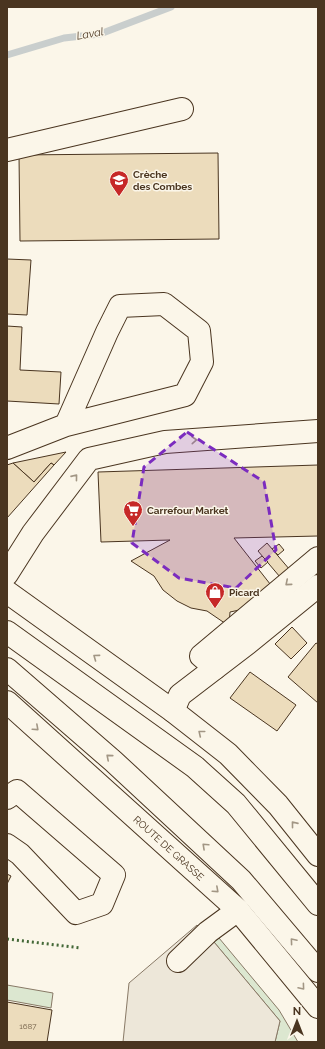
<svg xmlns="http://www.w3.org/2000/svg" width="325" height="1049" font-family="Raleway,sans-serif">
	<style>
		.green { fill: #dce7d0; stroke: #887966 }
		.parking { fill: #ede7d9; stroke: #887966 }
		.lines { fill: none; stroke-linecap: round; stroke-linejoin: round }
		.stream { stroke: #c9cecd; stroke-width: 7 }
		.building { fill: #ecdcbc; stroke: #4a3520 }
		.minor-casing { stroke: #4a3520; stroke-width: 24 }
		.major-casing { stroke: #4a3520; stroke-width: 24 }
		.minor { stroke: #fbf6e9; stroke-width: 22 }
		.major { stroke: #fbf6e9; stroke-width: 22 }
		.hedge { stroke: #436837; stroke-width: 3; stroke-dasharray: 2 3; stroke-linecap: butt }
		.oneway { stroke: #a29684 }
		.marked { fill: #7b2cbf; fill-opacity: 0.2; stroke: #7b2cbf; stroke-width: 3; stroke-dasharray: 8 5; stroke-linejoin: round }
		.labels { text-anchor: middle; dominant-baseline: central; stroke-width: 3; stroke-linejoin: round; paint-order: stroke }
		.number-label { font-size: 8px; fill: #725f47 }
		.poi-label { font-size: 10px; font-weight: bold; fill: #4a3520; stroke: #fbf6e9; text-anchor: start }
		.street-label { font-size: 10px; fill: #4a3520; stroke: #fbf6e9 }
		.water-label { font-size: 11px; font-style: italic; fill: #4a3520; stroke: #fbf6e9 }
	</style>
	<rect width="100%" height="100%" fill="#fbf6e9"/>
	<g class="green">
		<polygon points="219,938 279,1010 298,1042 275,1042 280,1021 214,942"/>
		<polygon points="7,985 53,993 51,1008 7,1000"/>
	</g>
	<polygon class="parking" points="197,925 214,942 280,1021 275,1042 123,1042 129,983"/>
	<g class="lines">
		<polyline class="stream" points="7,55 64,38 100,34 171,7"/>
	</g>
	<g class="building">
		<polygon points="218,153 219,239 20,241 19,155"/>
		<polygon points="7,259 31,260 27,315 7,314"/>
		<polygon points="7,326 22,327 20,370 61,372 59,404 7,401"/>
		<polygon points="66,452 54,465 51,463 34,482 13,463"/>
		<polygon points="13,463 34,482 51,463 54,465 7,518 7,465"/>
		<polygon points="318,465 318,536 234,538 274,589 244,609 230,612 229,626 207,611 191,608 177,601 163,590 154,576 131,561 170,540 101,542 98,472"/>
		<polygon points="267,543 290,570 280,577 258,551"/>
		<polygon points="279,544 284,550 278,555 272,549"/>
		<polygon points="262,556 268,562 261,568 255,561"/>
		<polygon points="292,627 307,643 291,659 275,644"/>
		<polygon points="316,643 318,644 318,703 288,677"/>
		<polygon points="250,672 296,705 277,731 230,698"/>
		<polygon points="7,874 11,876 7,884"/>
		<polygon points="7,1002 52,1010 47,1042 7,1042"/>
	</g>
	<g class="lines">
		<defs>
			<g id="minor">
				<polyline points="7,150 182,109"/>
				<polyline points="7,448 66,425 185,395 202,362 199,331 164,304 120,306 107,332 66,425"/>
				<polyline points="7,574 33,533 89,459 165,442 318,431"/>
				<polyline points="7,592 173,711 228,754 278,805 318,855"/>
				<polyline points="7,632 195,767 236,804 318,904"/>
				<polyline points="215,668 201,656 318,558"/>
				<polyline points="173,711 180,695 248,643 318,586"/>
				<polyline points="7,798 17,791 114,875 102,904 76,913 20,854 7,845"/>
				<polyline points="178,961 208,932 238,910"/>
			</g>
			<g id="major">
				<polyline points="7,669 113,761 241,880 318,971"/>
				<path id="s1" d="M7,702L238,910L318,1007"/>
			</g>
		</defs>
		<use href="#minor" class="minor-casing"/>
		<use href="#major" class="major-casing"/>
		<use href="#minor" class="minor"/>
		<use href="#major" class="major"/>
		<polyline class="hedge" points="7,939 81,948"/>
	</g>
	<defs><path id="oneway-chevron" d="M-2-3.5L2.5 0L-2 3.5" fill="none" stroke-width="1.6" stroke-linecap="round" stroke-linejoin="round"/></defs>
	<g class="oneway">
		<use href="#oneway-chevron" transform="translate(194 440) rotate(-4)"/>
		<use href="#oneway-chevron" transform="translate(75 477) rotate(-51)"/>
		<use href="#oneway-chevron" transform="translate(288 583) rotate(140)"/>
		<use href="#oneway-chevron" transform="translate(96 657) rotate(-144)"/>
		<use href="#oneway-chevron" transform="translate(36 728) rotate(42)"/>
		<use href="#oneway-chevron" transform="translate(201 733) rotate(-141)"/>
		<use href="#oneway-chevron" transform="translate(109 757) rotate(-139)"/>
		<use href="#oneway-chevron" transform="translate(294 824) rotate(-129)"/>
		<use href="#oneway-chevron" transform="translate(205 846) rotate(-137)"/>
		<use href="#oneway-chevron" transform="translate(216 890) rotate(42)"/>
		<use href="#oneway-chevron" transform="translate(293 941) rotate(-130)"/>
		<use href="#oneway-chevron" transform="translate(302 987) rotate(50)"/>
	</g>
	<path class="marked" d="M187,432L264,482L276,550L236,588L179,578L132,543L144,467Z"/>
	<defs>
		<symbol id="school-pin" viewBox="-11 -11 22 30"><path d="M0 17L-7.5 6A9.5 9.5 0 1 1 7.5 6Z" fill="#c62828" stroke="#fbf6e9"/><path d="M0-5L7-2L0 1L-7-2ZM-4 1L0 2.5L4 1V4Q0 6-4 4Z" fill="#fff"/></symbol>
		<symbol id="supermarket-pin" viewBox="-11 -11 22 30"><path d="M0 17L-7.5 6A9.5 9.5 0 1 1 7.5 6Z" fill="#c62828" stroke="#fbf6e9"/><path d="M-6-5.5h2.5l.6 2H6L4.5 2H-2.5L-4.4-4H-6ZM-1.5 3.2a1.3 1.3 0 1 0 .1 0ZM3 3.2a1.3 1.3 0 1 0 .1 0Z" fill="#fff"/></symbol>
		<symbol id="shop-pin" viewBox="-11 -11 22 30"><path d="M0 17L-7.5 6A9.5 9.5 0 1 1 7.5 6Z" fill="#c62828" stroke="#fbf6e9"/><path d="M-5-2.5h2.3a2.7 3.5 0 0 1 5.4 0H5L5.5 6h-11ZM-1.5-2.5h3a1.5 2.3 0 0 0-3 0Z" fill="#fff"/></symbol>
	</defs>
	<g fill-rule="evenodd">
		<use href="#school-pin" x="108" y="169" width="22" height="30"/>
		<use href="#supermarket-pin" x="122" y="499" width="22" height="30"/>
		<use href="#shop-pin" x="204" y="581" width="22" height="30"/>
	</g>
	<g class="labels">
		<g class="number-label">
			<text x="28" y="1026">1687</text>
		</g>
		<g class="poi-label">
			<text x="133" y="174">Crèche<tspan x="133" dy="12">des Combes</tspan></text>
			<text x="147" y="510">Carrefour Market</text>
			<text x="229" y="592">Picard</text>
		</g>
		<g class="street-label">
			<text stroke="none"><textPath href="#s1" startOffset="218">ROUTE DE GRASSE</textPath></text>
		</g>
		<g class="water-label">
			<text transform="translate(90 34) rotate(-10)">Laval</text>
		</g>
	</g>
	<rect width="325" height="1049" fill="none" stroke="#4a3520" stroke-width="16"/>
	<g transform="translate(297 1021)" stroke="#fbf6e9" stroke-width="3" paint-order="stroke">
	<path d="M0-3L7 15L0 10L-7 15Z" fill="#4a3520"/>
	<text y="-6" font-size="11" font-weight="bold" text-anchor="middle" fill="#4a3520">N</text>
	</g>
</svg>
